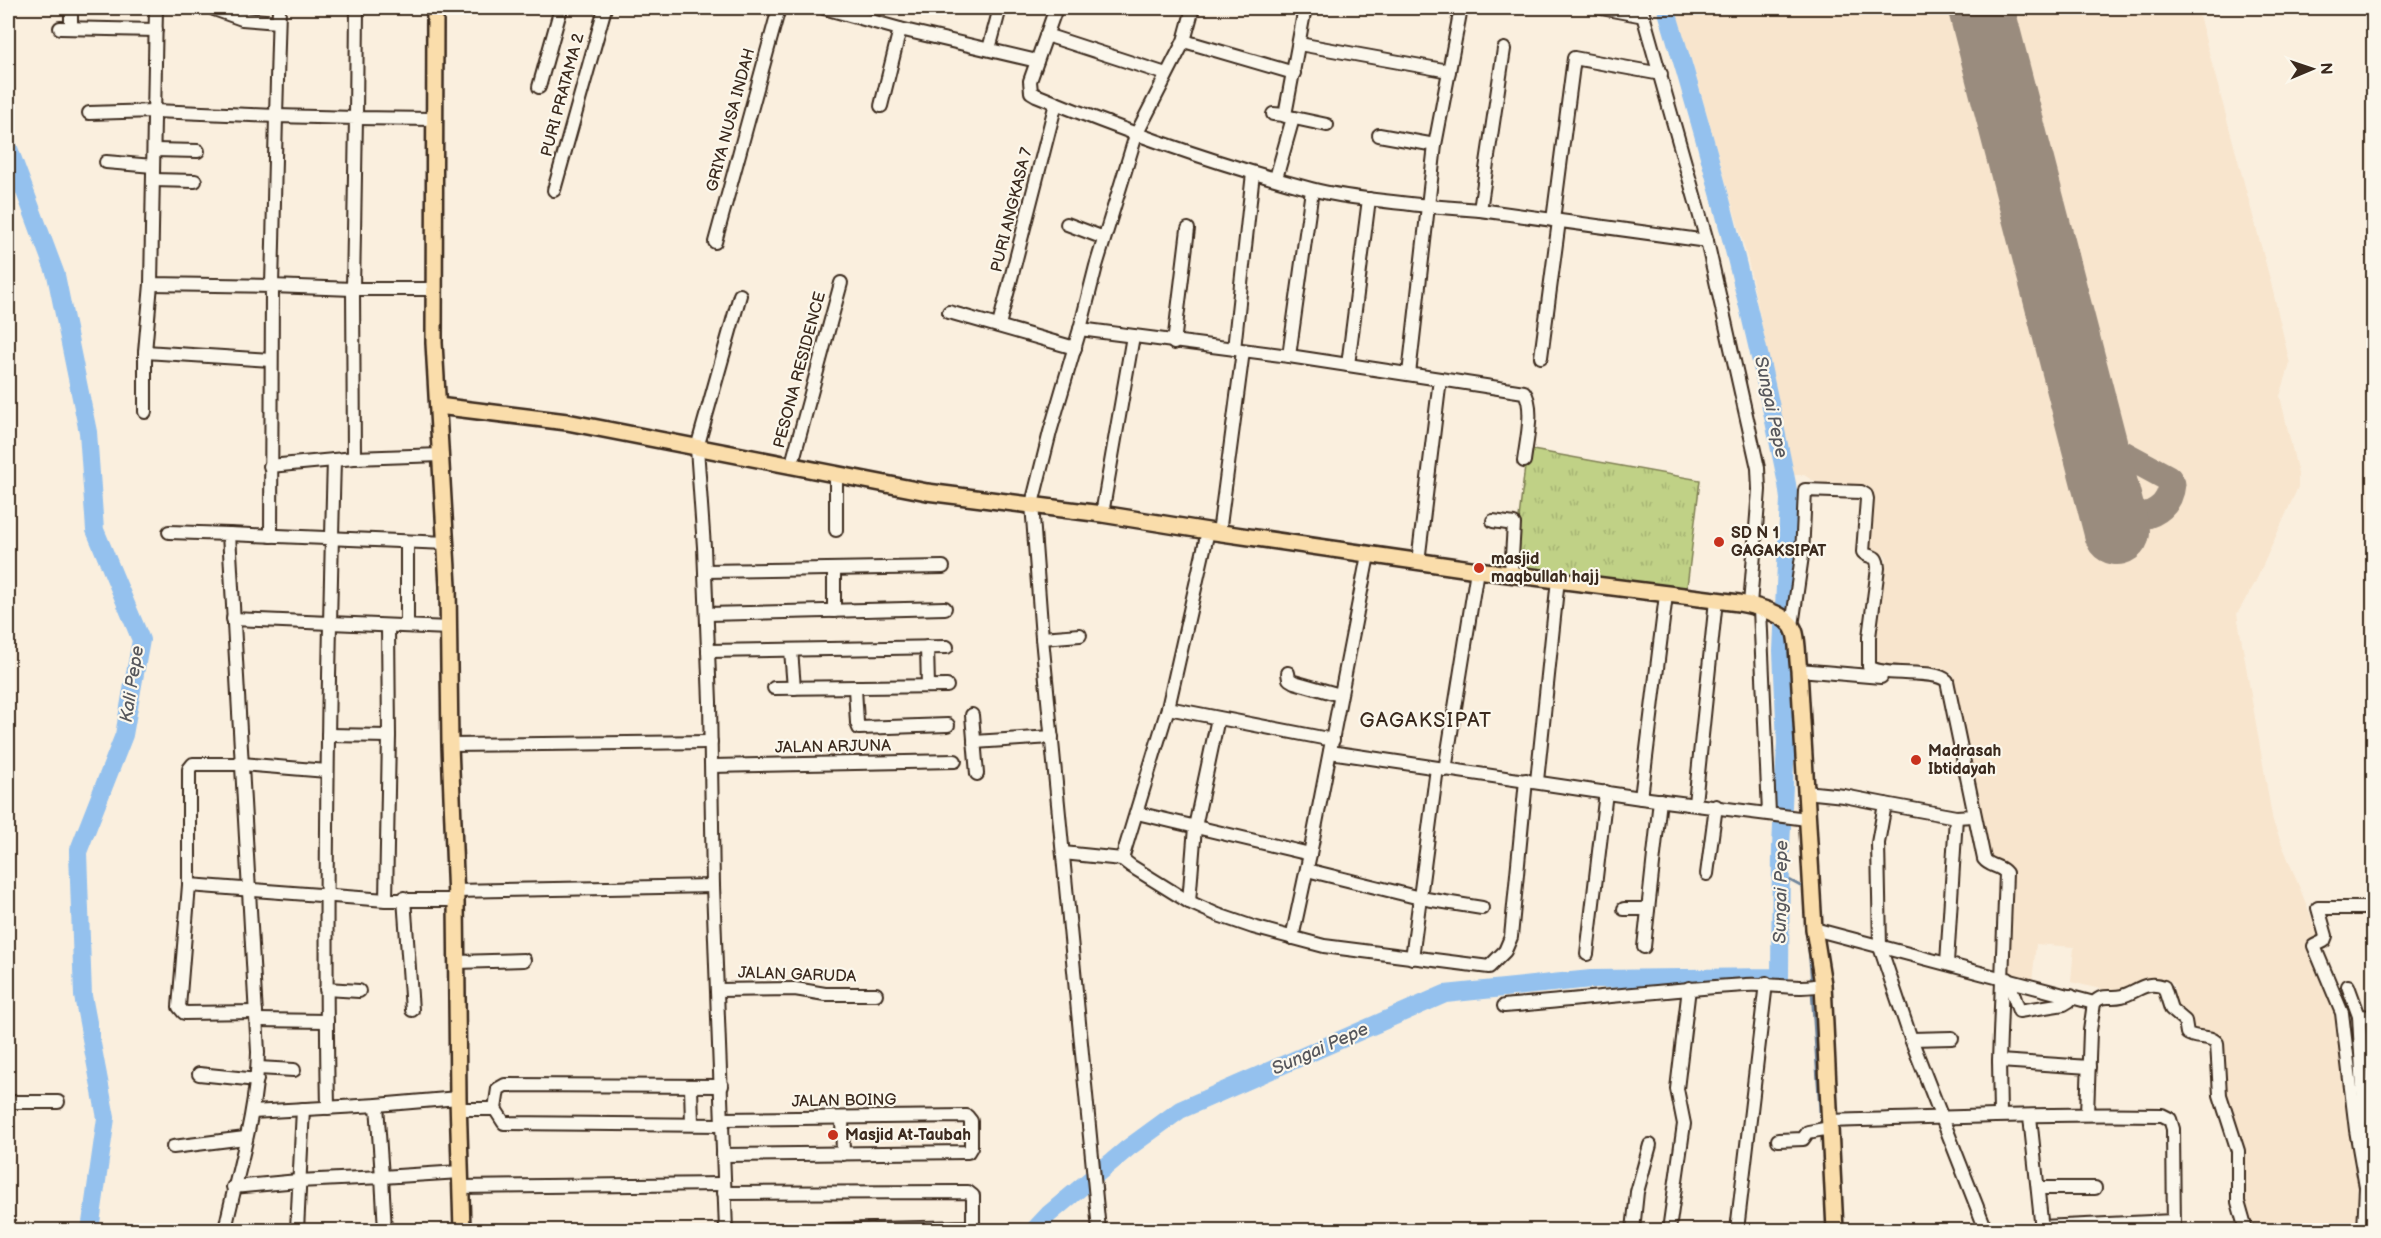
<svg xmlns="http://www.w3.org/2000/svg" width="2381" height="1238" font-family="'Balsamiq Sans',sans-serif">
	<style>
		.built { fill: #f8e5cd }
		.grass { fill: url(#grass-tufts); stroke: #7e7e52; stroke-width: 1.5 }
		.lines { fill: none; stroke-linecap: round; stroke-linejoin: round }
		.stream { stroke: #70859b; stroke-width: 3 }
		.river { stroke: #94c1ee; stroke-width: 18 }
		.taxiway { stroke: #9a8c7e; stroke-width: 27 }
		.runway { stroke: #9a8c7e; stroke-width: 66 }
		.minor-casing { stroke: #3b2a1e; stroke-width: 16 }
		.major-casing { stroke: #3b2a1e; stroke-width: 20 }
		.minor { stroke: #fbf7ec; stroke-width: 12 }
		.major { stroke: #faddab; stroke-width: 15 }
		.poi-dot { fill: #c8321e; stroke: #fbf7ec; stroke-width: 2 }
		.labels { text-anchor: middle; dominant-baseline: central; stroke-width: 4.5; stroke-linejoin: round; paint-order: stroke }
		.street-label { font-size: 16px; fill: #3b2a1e; stroke: #fbf7ec }
		.poi-label { font-size: 16px; font-weight: bold; fill: #3b2a1e; stroke: #fbf7ec; text-anchor: start }
		.water-label { font-size: 18px; font-style: italic; fill: #56575c; stroke: #fbf7ec }
		.quarter-label { font-size: 20px; letter-spacing: 1.5px; fill: #3b2a1e; stroke: #fbf7ec }
	</style>
	<defs>
		<pattern id="grass-tufts" width="24" height="20" patternUnits="userSpaceOnUse" patternTransform="scale(1.5)"><rect width="24" height="20" fill="#c0d186"/><path d="M3 7l-1-3M5 7V3M7 7l1-3M15 17l-1-3M17 17v-4M19 17l1-3" fill="none" stroke="#a6b473"/></pattern>
	</defs>
	<rect width="100%" height="100%" fill="#faefde"/>
	<filter id="ink" filterUnits="userSpaceOnUse"><feTurbulence type="fractalNoise" baseFrequency=".0167" numOctaves="2"/><feDisplacementMap in="SourceGraphic" scale="12" xChannelSelector="R" yChannelSelector="G"/><feConvolveMatrix kernelMatrix="1 2 1 2 8 2 1 2 1" color-interpolation-filters="sRGB"/></filter>
	<g filter="url(#ink)">
		<polygon class="built" points="1675,8 2197,8 2271,283 2290,364 2280,396 2298,474 2298,487 2255,583 2237,614 2273,822 2319,936 2308,941 2339,1019 2347,1087 2353,1163 2357,1176 2358,1230 2252,1230 2242,1191 2246,1153 2224,1097 2221,1039 2218,1035 2212,1032 2193,1031 2187,1011 2176,1007 2174,985 2169,980 2132,984 2117,993 2071,982 2074,947 2036,944 2032,982 2006,976 2010,868 2004,862 1990,859 1985,850 1987,835 1977,808 1953,672 1877,665 1872,660 1887,558 1883,554 1868,549 1872,490 1868,486 1831,485 1812,480 1804,475 1794,475 1748,261 1695,72"/>
		<polygon class="grass" points="1527,449 1700,480 1686,595 1513,570"/>
		<g class="lines">
			<g class="stream">
				<polyline points="1780,875 1804,888 1805,900"/>
				<polyline points="1808,939 1812,983"/>
				<polyline points="1812,990 1821,1127"/>
				<polyline points="1822,1134 1825,1169"/>
			</g>
			<g class="river">
				<polyline points="8,146 56,275 88,432 95,530 141,640 124,735 78,852 83,996 106,1118 90,1230"/>
				<path d="M1034,1230L1049,1214L1128,1148L1180,1110L1445,994L1591,979L1780,977L1781,847L1786,743L1782,651L1789,499L1787,484C1755,323 1714,164 1666,8"/>
			</g>
			<path class="taxiway" d="M2087,415L2100,439L2107,445L2168,478L2172,484C2168,532 2092,525 2092,477C2092,469 2095,461 2097,454"/>
			<polyline class="runway" points="1981,8 2117,532"/>
			<defs>
				<g id="minor">
					<polyline points="156,8 151,284 272,286 271,536"/>
					<polyline points="357,8 356,118 434,119"/>
					<polyline points="824,8 900,29 1037,61"/>
					<path d="M1056,8L1030,81L1031,92L1036,95C1126,132 1217,164 1311,189C1349,199 1390,201 1428,206L1435,145L1461,8"/>
					<polyline points="1601,8 1644,16"/>
					<polyline points="1641,8 1707,241 1758,468 1759,490 1750,605"/>
					<polyline points="214,9 242,19 278,22"/>
					<polyline points="60,28 156,30"/>
					<polyline points="71,28 71,8"/>
					<polyline points="1046,35 1166,74"/>
					<polyline points="1184,41 1294,73"/>
					<polyline points="1299,44 1449,71"/>
					<polyline points="989,49 1000,8"/>
					<polyline points="1504,49 1480,210 1707,241"/>
					<polyline points="539,87 561,8"/>
					<polyline points="881,106 900,29"/>
					<polyline points="89,113 154,111 276,116 279,8"/>
					<polyline points="1273,114 1285,115 1305,8"/>
					<polygon points="276,116 356,118 353,289 272,286"/>
					<polyline points="1285,116 1327,125"/>
					<polyline points="1379,135 1435,145"/>
					<polyline points="154,150 198,151"/>
					<polyline points="106,162 153,166"/>
					<polyline points="1276,178 1293,118"/>
					<polyline points="153,180 195,181"/>
					<polyline points="554,190 605,8"/>
					<polyline points="1553,220 1574,58 1661,74"/>
					<polyline points="1067,224 1104,238"/>
					<polyline points="715,242 779,8"/>
					<polyline points="949,312 1075,348"/>
					<polyline points="999,325 1056,103"/>
					<polyline points="1080,329 1289,356 1440,379 1418,562"/>
					<polyline points="1174,343 1188,229"/>
					<polyline points="1234,349 1253,173"/>
					<polyline points="145,352 271,360"/>
					<polyline points="1289,356 1312,190"/>
					<polyline points="1541,357 1559,221"/>
					<polyline points="1348,365 1369,199"/>
					<polyline points="1409,374 1428,206 1480,210"/>
					<path d="M1440,379L1524,392C1535,406 1526,444 1524,461"/>
					<polyline points="145,412 145,352 151,284"/>
					<polyline points="354,458 441,455"/>
					<polyline points="270,466 334,460"/>
					<polyline points="791,467 841,283"/>
					<polyline points="836,476 836,530"/>
					<polyline points="1102,514 1133,336"/>
					<polyline points="1493,521 1514,524 1511,573"/>
					<polyline points="1208,531 1168,708 1122,859 1131,866 1189,902 1218,915 1253,927 1324,946 1489,967 1505,951 1511,937 1526,780"/>
					<path d="M169,532L229,534L258,1052C257,1113 237,1172 225,1230"/>
					<polyline points="1219,533 1243,351"/>
					<polyline points="229,534 447,543"/>
					<polyline points="834,569 834,611"/>
					<polyline points="705,571 943,567"/>
					<polyline points="1760,609 1769,813"/>
					<polyline points="707,614 945,608"/>
					<polyline points="233,619 449,628"/>
					<polyline points="407,626 407,542"/>
					<path d="M1792,626L1802,556L1805,490L1861,492L1866,495L1867,499L1863,552C1871,560 1877,552 1878,568L1869,637V667C1887,678 1934,668 1947,681L1984,859C1990,867 2000,865 2006,873L1999,1061L2000,1114"/>
					<polyline points="1042,638 1080,635"/>
					<polyline points="927,647 928,686"/>
					<polyline points="791,650 794,688"/>
					<polyline points="708,651 947,647"/>
					<polyline points="1799,670 1881,677"/>
					<polyline points="1288,673 1289,679 1294,682 1340,695"/>
					<polyline points="774,688 947,686"/>
					<polyline points="855,688 857,723 859,728 948,725"/>
					<polyline points="1168,708 1333,740"/>
					<polyline points="972,715 977,774"/>
					<polyline points="328,735 389,736"/>
					<polyline points="974,742 1052,737"/>
					<polyline points="450,745 711,742"/>
					<polyline points="1330,752 1641,798 1807,819"/>
					<polyline points="712,766 955,761"/>
					<polyline points="1445,770 1477,570"/>
					<polyline points="1537,781 1558,579"/>
					<polyline points="1805,792 1844,796 1885,804 1878,843 1880,947 1911,1039 1986,1230"/>
					<polyline points="1641,798 1666,595"/>
					<polyline points="1695,803 1716,600"/>
					<polyline points="1885,804 1956,817 1973,816"/>
					<polyline points="1137,813 1310,854"/>
					<polyline points="1063,853 1122,859"/>
					<polyline points="1307,870 1420,898 1482,908"/>
					<polyline points="1707,874 1716,806"/>
					<polyline points="189,885 386,900 456,900"/>
					<polyline points="455,891 713,886"/>
					<polyline points="404,898 412,1010"/>
					<polyline points="386,900 389,736 388,626"/>
					<polyline points="1189,902 1195,827 1218,718"/>
					<polyline points="1624,909 1648,909"/>
					<path d="M1814,929L2094,1003C2103,993 2110,999 2122,996C2137,992 2145,980 2164,987L2171,1009L2185,1021L2187,1033C2196,1040 2209,1034 2217,1043L2220,1095L2238,1151V1202L2246,1230"/>
					<polyline points="1292,938 1310,854 1368,555"/>
					<polyline points="1644,947 1660,800"/>
					<polyline points="1587,954 1606,792"/>
					<polyline points="1412,958 1437,768"/>
					<polyline points="457,962 524,960"/>
					<polyline points="1947,963 1956,817"/>
					<polyline points="2008,979 2019,1011 2064,1004 2069,1001 2071,996"/>
					<polyline points="2348,986 2359,1016 2366,1147"/>
					<polyline points="326,989 359,991"/>
					<polyline points="718,990 795,989 825,994 876,994"/>
					<path d="M1504,1006C1584,999 1665,990 1745,985C1768,983 1803,991 1823,984"/>
					<polyline points="256,1012 184,1013 179,1007 189,885 189,769 193,764 242,764 327,771"/>
					<polyline points="2359,1016 2374,1017"/>
					<polyline points="257,1020 327,1021"/>
					<polyline points="1911,1039 1952,1038"/>
					<polyline points="1999,1061 2089,1067"/>
					<polyline points="258,1068 294,1070"/>
					<polyline points="199,1074 257,1080"/>
					<polyline points="691,1086 692,1124"/>
					<polyline points="8,1102 58,1102"/>
					<polyline points="377,1105 382,1177 460,1172"/>
					<path d="M328,1108C324,892 328,676 334,460L354,458L353,289H434"/>
					<polyline points="458,1109 495,1109 504,1123 723,1125"/>
					<polyline points="495,1109 498,1089 505,1085 722,1086"/>
					<polyline points="252,1112 377,1105 458,1098"/>
					<polyline points="2087,1114 2090,1031 2094,1003"/>
					<polyline points="2030,1117 2042,1230"/>
					<polyline points="842,1118 843,1154"/>
					<polyline points="722,1119 967,1116 971,1121 971,1147 968,1152 723,1155"/>
					<path d="M1830,1121C1941,1118 2051,1113 2162,1115L2170,1119L2173,1129L2174,1230"/>
					<polyline points="1778,1140 1803,1139 1808,1132 1830,1128"/>
					<polyline points="173,1147 245,1138"/>
					<polyline points="233,1187 298,1181 382,1177 385,1230"/>
					<polyline points="460,1187 723,1184"/>
					<polyline points="2038,1188 2095,1188"/>
					<polyline points="724,1193 968,1192 973,1196 973,1223 969,1227 825,1230"/>
					<polyline points="2041,1227 2174,1221"/>
					<polyline points="297,1230 303,1109"/>
					<polyline points="726,1230 713,886 710,702 704,547 697,448 740,295"/>
					<polyline points="1099,1230 1042,638 1032,504 1050,432 1080,329 1096,266 1136,135 1184,41 1193,8"/>
					<polyline points="1633,1230 1637,1192 1650,1145"/>
					<polyline points="1669,1230 1684,1124 1677,1089 1689,988"/>
					<polyline points="1737,1230 1766,983"/>
					<polyline points="2364,1230 2366,1187 2356,1130 2342,1013 2314,946 2324,941 2326,936 2318,908 2374,908"/>
				</g>
				<g id="major">
					<polyline points="435,8 434,343 448,586 450,745 456,900 458,1098 462,1230"/>
					<path d="M438,406L567,422L927,492L1102,514L1208,531L1477,570L1739,603C1756,606 1790,614 1795,633C1798,645 1797,658 1799,670L1814,929L1823,984L1835,1230"/>
				</g>
			</defs>
			<use href="#minor" class="minor-casing"/>
			<use href="#major" class="major-casing"/>
			<use href="#minor" class="minor"/>
			<use href="#major" class="major"/>
		</g>
	</g>
	<g class="poi-dot">
		<circle cx="1719" cy="542" r="6"/>
		<circle cx="1479" cy="568" r="6"/>
		<circle cx="1916" cy="760" r="6"/>
		<circle cx="833" cy="1135" r="6"/>
	</g>
	<g class="labels">
		<g class="street-label">
			<text transform="translate(563 95) rotate(-75)">PURI PRATAMA 2</text>
			<text transform="translate(731 120) rotate(-75)">GRIYA NUSA INDAH</text>
			<text transform="translate(1012 210) rotate(-76)">PURI ANGKASA 7</text>
			<text transform="translate(800 370) rotate(-75)">PESONA RESIDENCE</text>
			<text transform="translate(833 747) rotate(-1)">JALAN ARJUNA</text>
			<text transform="translate(797 975) rotate(2)">JALAN GARUDA</text>
			<text transform="translate(844 1101) rotate(-1)">JALAN BOING</text>
		</g>
		<g class="poi-label">
			<text x="1731" y="533">SD N 1<tspan x="1731" dy="18">GAGAKSIPAT</tspan></text>
			<text x="1491" y="559">masjid<tspan x="1491" dy="18">maqbullah hajj</tspan></text>
			<text x="1928" y="751">Madrasah<tspan x="1928" dy="18">Ibtidayah</tspan></text>
			<text x="845" y="1135">Masjid At-Taubah</text>
		</g>
		<g class="water-label">
			<text transform="translate(1771 407) rotate(78)">Sungai Pepe</text>
			<text transform="translate(132 684) rotate(-81)">Kali Pepe</text>
			<text transform="translate(1781 892) rotate(-89)">Sungai Pepe</text>
			<text transform="translate(1320 1049) rotate(-24)">Sungai Pepe</text>
		</g>
		<g class="quarter-label">
			<text x="1426" y="721">GAGAKSIPAT</text>
		</g>
	</g>
	<rect width="2381" height="1238" fill="none" stroke="#fbf7ec" stroke-width="30"/>
	<rect x="15" y="15" width="2351" height="1208" fill="none" stroke="#3b2a1e" stroke-width="2" filter="url(#ink)"/>
	<g transform="translate(2312 69) rotate(88)" stroke="#fbf7ec" stroke-width="4.5" paint-order="stroke">
	<path d="M0-4.5L10 22L0 15L-10 22Z" fill="#3b2a1e"/>
	<text y="-9" font-size="16" font-weight="bold" text-anchor="middle" fill="#3b2a1e">N</text>
	</g>
</svg>
